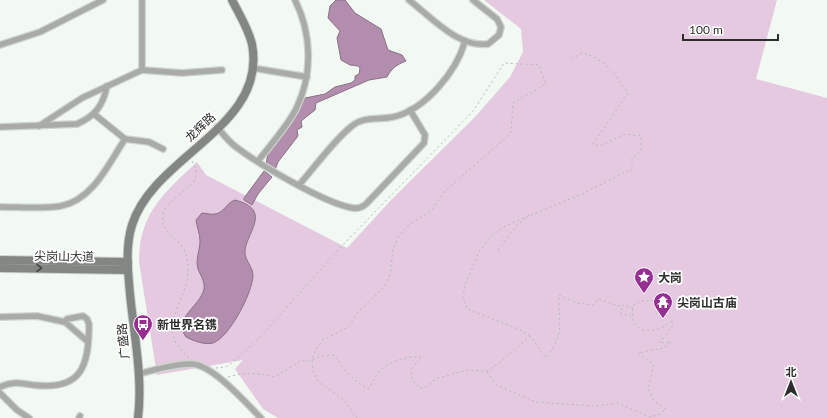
<svg xmlns="http://www.w3.org/2000/svg" width="827" height="418" font-family="Lato,'Noto Sans SC',sans-serif">
	<style>
		.green { fill: #e4c9e1 }
		.water { fill: #b28dae; stroke: #8a7087 }
		.lines { fill: none; stroke-linecap: round; stroke-linejoin: round }
		.street-casing { stroke: #ced4ce; stroke-width: 8 }
		.secondary-casing { stroke: #ced4ce; stroke-width: 10 }
		.path { stroke: #b5bab5; stroke-width: 1; stroke-dasharray: 2 3; stroke-linecap: butt }
		.street { stroke: #a9aba8; stroke-width: 5.5 }
		.secondary { stroke: #838783; stroke-width: 8 }
		.oneway { stroke: #424442 }
		.labels { text-anchor: middle; dominant-baseline: central; stroke-width: 3.5; stroke-linejoin: round; paint-order: stroke }
		.street-label { font-size: 12px; fill: #2c2e2c; stroke: #fff }
		.poi-label { font-size: 12px; font-weight: bold; fill: #2c2e2c; stroke: #fff; text-anchor: start }
	</style>
	<rect width="100%" height="100%" fill="#f2f9f2"/>
	<path class="green" d="M484,0H777L756,79L827,98V418H278L263,409L235,369L243,360L157,375L139,262C139,213 164,193 197,162L206,175L347,248L392,199L475,117L510,77L523,52L521,29Z"/>
	<g class="water">
		<path d="M336,0H345L355,13L381,29L388,50L402,55L406,61C396,65 392,68 387,77L369,80L316,103L315,110L301,121L302,127L297,130L298,136L278,162L275,170L266,164L268,153L294,117L305,98L325,94L335,87L351,83L355,80V76L359,74L360,68L358,66L350,65L341,60L337,38L340,31L328,18L330,6Z"/>
		<polygon points="264,171 272,177 258,194 252,205 244,200 244,198"/>
		<path d="M235,200C274,210 245,234 245,252C245,261 253,267 253,275C253,292 229,338 213,343C204,345 194,341 186,337C172,318 200,307 204,289C205,282 201,276 198,269C195,259 200,251 200,241C200,234 197,227 196,220L202,213C206,213 211,215 215,214C224,213 226,203 235,200Z"/>
	</g>
	<g class="lines">
		<defs>
			<g id="street">
				<path d="M409,0C431,17 458,48 488,44L499,35L501,27L497,19L473,0"/>
				<polyline points="0,45 40,32 103,0"/>
				<polyline points="253,68 307,77"/>
				<polyline points="142,70 142,0"/>
				<polyline points="94,114 125,139 149,142 163,149"/>
				<polyline points="39,126 82,98 142,70 182,73 222,70"/>
				<path d="M0,127L77,124C95,116 103,106 107,86"/>
				<path d="M217,127C223,134 229,142 236,147C260,165 326,204 353,208C359,209 363,207 367,203L424,143L425,135L410,110"/>
				<path d="M258,161C271,144 286,128 296,109C313,75 312,34 295,0"/>
				<path d="M299,185C314,168 335,139 352,126C364,116 378,120 393,117C425,110 457,71 465,41"/>
				<path d="M0,207C20,207 41,209 61,206C93,200 109,163 125,139"/>
				<polyline points="0,317 37,316 65,322"/>
				<path d="M138,374C155,370 175,363 192,364C213,365 246,403 261,418"/>
				<path d="M0,387C12,381 21,383 33,385C82,391 89,366 89,324L87,319L83,316L67,319L65,322L87,341"/>
				<polyline points="0,393 17,410 29,418"/>
				<polyline points="79,418 80,416"/>
			</g>
			<g id="secondary">
				<polyline points="0,260 128,262"/>
				<polyline points="0,268 128,270"/>
				<path d="M138,418C143,378 134,335 130,294C128,271 125,248 132,225C154,155 268,127 252,44C248,28 239,14 232,0"/>
			</g>
		</defs>
		<use href="#street" class="street-casing"/>
		<use href="#secondary" class="secondary-casing"/>
		<g class="path">
			<polyline points="498,250 517,225 529,215"/>
			<polyline points="622,308 621,314 631,316"/>
			<path d="M672,321C654,336 628,335 633,306L641,301L680,299"/>
			<path d="M530,336L521,330L467,309L463,298L465,285L479,252L490,237L505,226L582,194L625,172L632,170V158L641,151V136L624,134L600,146L593,144L628,93C614,74 606,59 582,53L572,59"/>
			<path d="M189,358C151,326 191,302 188,265C187,258 186,251 181,245C174,236 160,230 163,216C167,191 210,189 192,161"/>
			<polyline points="216,368 226,367 233,362 263,334 339,249 474,110 504,63 539,65 546,84 513,103 511,133 445,191 431,211 409,225 399,236 393,249 390,275 385,286 360,310 348,327 323,340 316,349 312,360 313,372 319,382 344,400 357,418"/>
			<polyline points="487,372 496,385 536,402 595,406 617,403 650,417 660,414 666,409 655,402 648,388 654,365 638,353 664,348 671,342 659,343 672,327 672,321"/>
			<path d="M228,377C244,372 258,373 275,377L300,361L312,360L319,357L334,355C344,370 353,380 368,389C373,384 374,378 378,373C387,361 407,356 421,357L411,370L412,379L420,388L426,387L438,378L468,370L487,371L498,364L530,336L546,358C566,331 558,326 559,295L577,303L594,305L598,299L622,307L623,305L633,308"/>
		</g>
		<use href="#street" class="street"/>
		<use href="#secondary" class="secondary"/>
	</g>
	<defs><path id="oneway-chevron" d="M-2-3.5L2.5 0L-2 3.5" fill="none" stroke-width="1.6" stroke-linecap="round" stroke-linejoin="round"/></defs>
	<use class="oneway" href="#oneway-chevron" transform="translate(39 268) rotate(1)"/>
	<defs>
		<symbol id="sight-pin" viewBox="-11 -11 22 30"><path d="M0 17L-7.5 6A9.5 9.5 0 1 1 7.5 6Z" fill="#972f93" stroke="#fff"/><path d="M0-6L1.8-2.2L6-1.7L2.9 1.2L3.7 5.4L0 3.3L-3.7 5.4L-2.9 1.2L-6-1.7L-1.8-2.2Z" fill="#fff"/></symbol>
		<symbol id="temple-pin" viewBox="-11 -11 22 30"><path d="M0 17L-7.5 6A9.5 9.5 0 1 1 7.5 6Z" fill="#972f93" stroke="#fff"/><path d="M0-6L5-2H3V0L6.5 2.5H4V6H1.5V3h-3V6H-4V2.5H-6.5L-3 0V-2H-5Z" fill="#fff"/></symbol>
		<symbol id="bus-pin" viewBox="-11 -11 22 30"><path d="M0 17L-7.5 6A9.5 9.5 0 1 1 7.5 6Z" fill="#972f93" stroke="#fff"/><path d="M-5-6H5V4H4V6H2V4H-2V6H-4V4H-5ZM-3.5-4V0h7V-4ZM-3.5 1.2v1.5H-2V1.2ZM2 1.2v1.5H3.5V1.2Z" fill="#fff"/></symbol>
	</defs>
	<g fill-rule="evenodd">
		<use href="#sight-pin" x="633" y="266" width="22" height="30"/>
		<use href="#temple-pin" x="652" y="291" width="22" height="30"/>
		<use href="#bus-pin" x="132" y="313" width="22" height="30"/>
	</g>
	<g class="labels">
		<g class="street-label">
			<text transform="translate(200 127) rotate(-43)">龙辉路</text>
			<text transform="translate(64 256) rotate(1)">尖岗山大道</text>
			<text transform="translate(123 341) rotate(-95)">广盛路</text>
		</g>
		<g class="poi-label">
			<text x="658" y="277">大岗</text>
			<text x="677" y="302">尖岗山古庙</text>
			<text x="157" y="324">新世界名镌</text>
		</g>
	</g>
	<g transform="translate(791 382)" stroke="#ffffff" stroke-width="3" paint-order="stroke">
	<path d="M0-3L7 15L0 10L-7 15Z" fill="#2c2e2c"/>
	<text y="-6" font-size="11" font-weight="bold" text-anchor="middle" fill="#2c2e2c">北</text>
	</g>
	<path d="M683 34v6h95v-6" fill="none" stroke="#2c2e2c" stroke-width="2"/>
	<text x="689" y="34" font-size="12" fill="#2c2e2c" stroke="#ffffff" stroke-width="3" paint-order="stroke">100 m</text>
</svg>
